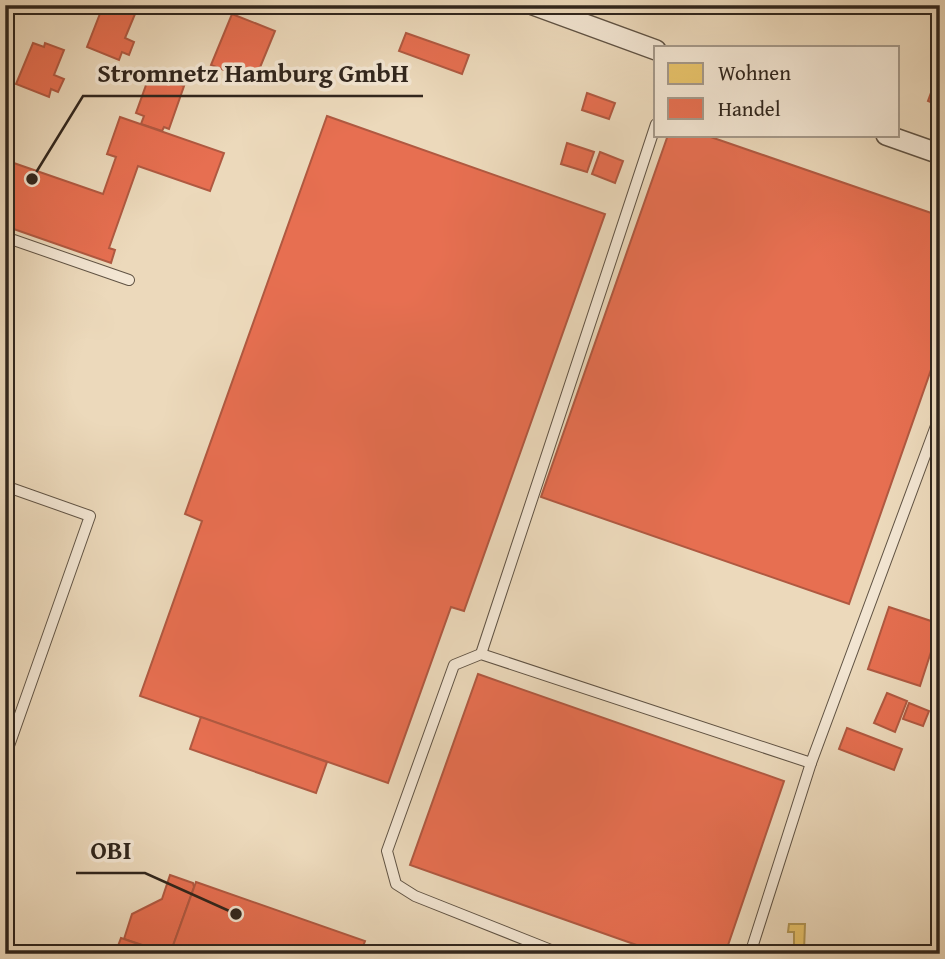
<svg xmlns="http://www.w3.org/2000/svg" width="945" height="959" font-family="'Gentium Book Plus',serif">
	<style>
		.homes { fill: #e9c46a; stroke: #b29553; stroke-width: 2 }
		.shops { fill: #e76f51; stroke: #b05941; stroke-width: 2 }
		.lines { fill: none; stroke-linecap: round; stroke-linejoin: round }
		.service-casing { stroke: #605344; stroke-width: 12 }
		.minor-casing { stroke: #605344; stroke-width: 22 }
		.service { stroke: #f3e6d3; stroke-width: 10 }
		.minor { stroke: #f3e6d3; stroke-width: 19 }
		.leader { fill: none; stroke: #31261d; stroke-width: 2.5 }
		.callout-dot { fill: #31261d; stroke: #f3e6d3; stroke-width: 2.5 }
		.callout-label { font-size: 26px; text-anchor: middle; font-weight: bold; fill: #31261d; stroke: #f3e6d3; stroke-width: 7; stroke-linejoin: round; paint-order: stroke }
	</style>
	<rect width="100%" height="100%" fill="#ecd9bb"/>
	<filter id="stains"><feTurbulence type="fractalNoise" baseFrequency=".00286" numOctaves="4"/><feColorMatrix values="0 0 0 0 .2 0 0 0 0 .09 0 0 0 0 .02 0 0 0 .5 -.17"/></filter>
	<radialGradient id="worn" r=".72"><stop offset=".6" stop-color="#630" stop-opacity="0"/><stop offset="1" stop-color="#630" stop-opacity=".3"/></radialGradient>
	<polygon class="homes" points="789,924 805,924 804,951 807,954 784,954 794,948 794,932 788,932"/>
	<g class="shops">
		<polygon points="103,6 114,10 116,6 135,14 125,38 134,42 129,55 122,52 119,60 87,47"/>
		<polygon points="232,14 275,31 254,82 211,65"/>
		<polygon points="406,33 469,55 462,74 399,51"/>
		<polygon points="33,43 44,47 45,43 64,50 54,75 64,79 58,92 51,89 49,97 16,84"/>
		<polygon points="940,68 940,106 928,101"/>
		<polygon points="150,74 184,86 169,129 164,127 162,131 141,124 144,116 136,113"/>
		<polygon points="587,93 615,103 609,119 582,110"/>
		<polygon points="327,116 605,214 464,611 451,607 388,783 140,696 202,521 185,514"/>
		<polygon points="120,117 224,153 210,191 138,166 109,248 115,250 111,263 5,226 5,160 103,194 116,157 107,154"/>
		<polygon points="668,135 705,135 940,216 940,344 849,604 541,497"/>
		<polygon points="567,143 594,152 587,172 561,164"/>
		<polygon points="600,152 623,161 615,183 592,174"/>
		<polygon points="889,607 940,624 920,686 868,669"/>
		<polygon points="478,674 784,781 725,954 662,954 410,865"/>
		<polygon points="887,693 907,701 895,732 874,723"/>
		<polygon points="909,703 929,711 923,726 903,719"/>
		<polygon points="201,717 327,762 316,793 190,749"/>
		<polygon points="847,728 902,749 894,770 839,749"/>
		<polygon points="170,875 193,883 194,887 170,954 124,939 132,914 162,899"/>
		<polygon points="196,882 365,941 360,954 170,954"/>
		<polygon points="121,938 124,939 166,954 115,954"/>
	</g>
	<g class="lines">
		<defs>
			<g id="service">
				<polyline points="5,237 129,280"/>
				<polyline points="5,486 90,516 5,757"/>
				<polyline points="481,654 656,124"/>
				<polyline points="561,954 415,896 396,884 387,851 454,665 481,654 811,763"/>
				<polyline points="750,954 811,763 940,415"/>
			</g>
			<g id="minor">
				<polyline points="533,5 656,50"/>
				<polyline points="886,135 940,154"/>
			</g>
		</defs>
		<use href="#service" class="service-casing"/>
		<use href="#minor" class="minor-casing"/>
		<use href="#service" class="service"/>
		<use href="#minor" class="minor"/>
	</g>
	<path class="leader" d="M32 179L83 96H423M236 914L145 873H76"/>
	<g class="callout-dot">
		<circle cx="32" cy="179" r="7"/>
		<circle cx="236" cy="914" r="7"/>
	</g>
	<g class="callout-label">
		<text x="253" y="82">Stromnetz Hamburg GmbH</text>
		<text x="111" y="859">OBI</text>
	</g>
	<rect width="945" height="959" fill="none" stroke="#ecd9bb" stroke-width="28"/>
	<rect x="7" y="7" width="931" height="945" fill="none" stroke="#31261d" stroke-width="3.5"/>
	<rect x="14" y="14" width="917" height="931" fill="none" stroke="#31261d" stroke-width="2"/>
	<rect x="654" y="46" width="245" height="91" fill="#f3e6d3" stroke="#a5998a" stroke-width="2"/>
	<rect x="668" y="63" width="35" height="21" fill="#e9c46a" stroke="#a5998a" stroke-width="2"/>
	<text x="718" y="80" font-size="21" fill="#31261d">Wohnen</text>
	<rect x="668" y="98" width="35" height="21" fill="#e76f51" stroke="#a5998a" stroke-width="2"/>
	<text x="718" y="116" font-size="21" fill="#31261d">Handel</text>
	<rect width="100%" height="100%" filter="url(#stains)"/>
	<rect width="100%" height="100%" fill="url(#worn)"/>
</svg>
